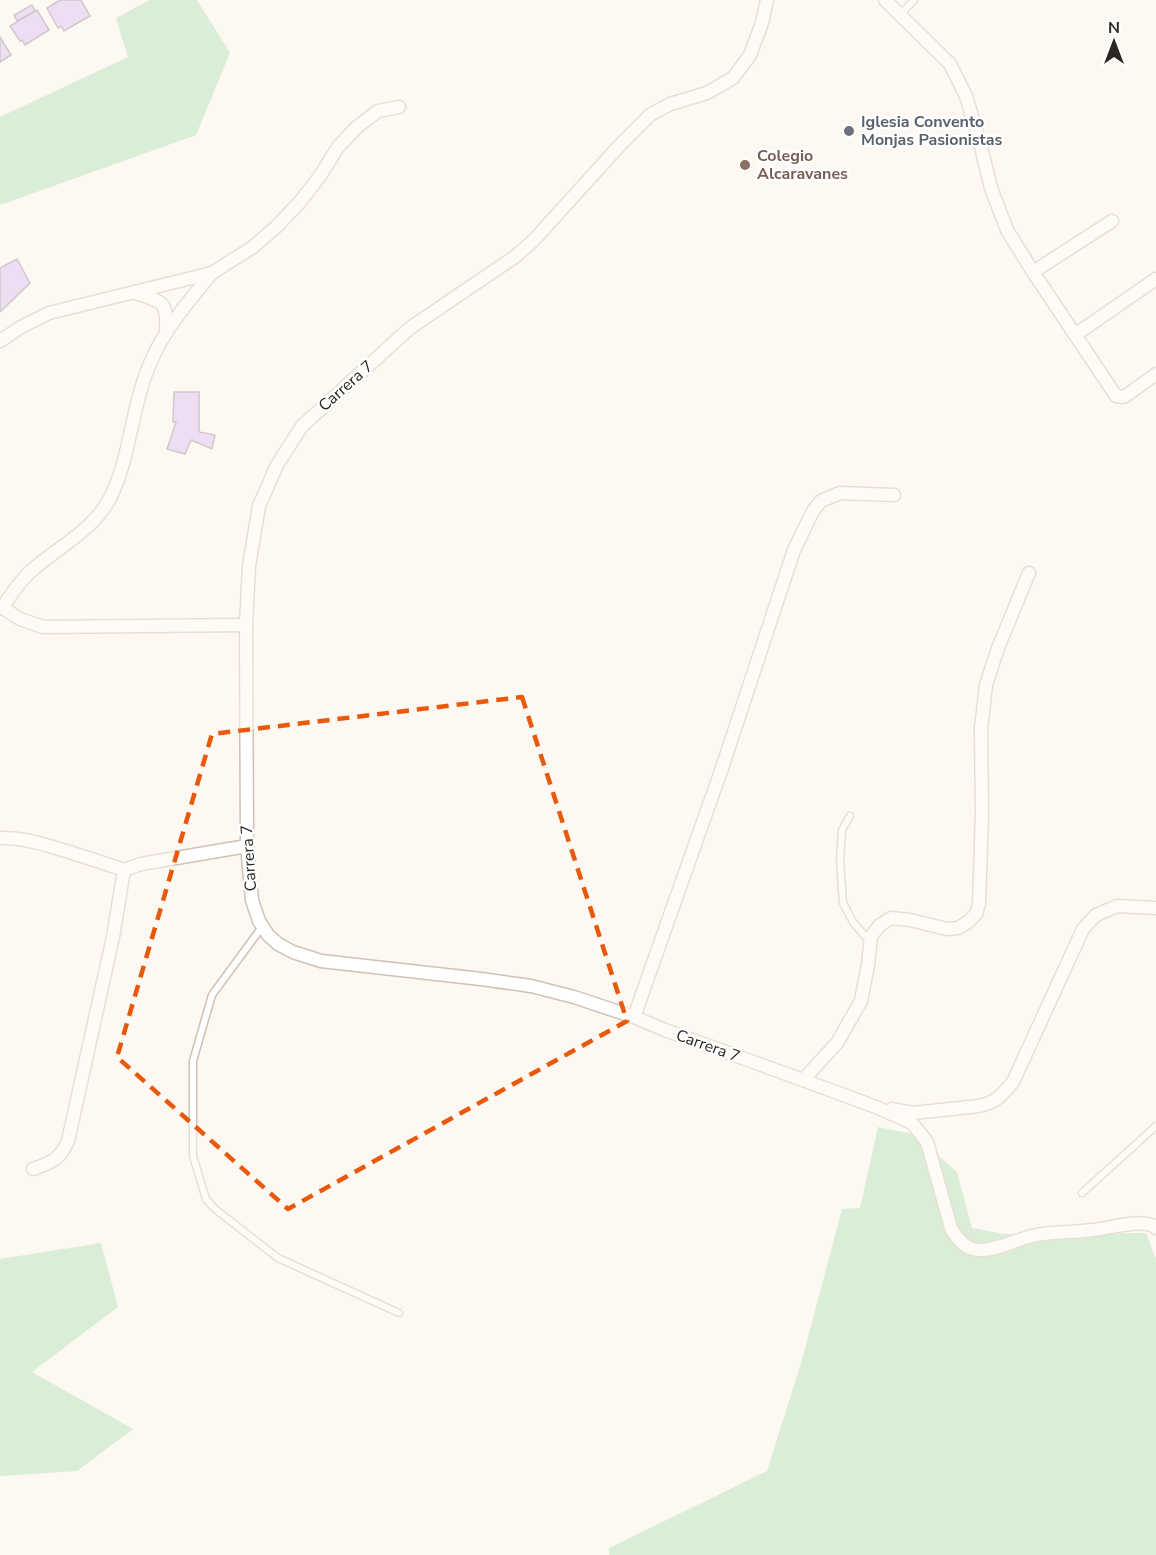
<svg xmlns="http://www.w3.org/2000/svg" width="1156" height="1555" font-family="'Nunito Sans',sans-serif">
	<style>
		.green { fill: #aee1b8 }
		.building { fill: #debef7; stroke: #988fa0; stroke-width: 1.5 }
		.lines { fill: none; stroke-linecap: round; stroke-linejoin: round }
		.lane-casing { stroke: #cec2b1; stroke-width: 9 }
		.street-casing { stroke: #cec2b1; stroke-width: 15 }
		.lane { stroke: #fff; stroke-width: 6 }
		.street { stroke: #fff; stroke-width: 12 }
		.marked { fill: none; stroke: #e8590c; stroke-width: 4.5; stroke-dasharray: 12 8; stroke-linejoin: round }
		.worship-dot { fill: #6b7280; stroke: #fff; stroke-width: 2 }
		.education-dot { fill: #8d6e63; stroke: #fff; stroke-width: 2 }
		.labels { text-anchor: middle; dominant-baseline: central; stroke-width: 5; stroke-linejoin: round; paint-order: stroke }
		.worship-label { font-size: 16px; font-weight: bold; fill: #5b616d; stroke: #fff; text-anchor: start }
		.education-label { font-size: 16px; font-weight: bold; fill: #785e54; stroke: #fff; text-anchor: start }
		.street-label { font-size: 16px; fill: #2c2721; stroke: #fff }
	</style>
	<rect width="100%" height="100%" fill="#fdf8f1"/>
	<g class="green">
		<polygon points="150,0 197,0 230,53 196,135 0,205 0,117 128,57 116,18"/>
		<polygon points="878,1127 913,1134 957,1172 972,1228 1004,1234 1146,1233 1156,1259 1156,1555 609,1555 609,1548 767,1471 802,1360 842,1209 860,1208"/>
		<polygon points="101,1243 118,1307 32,1372 133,1429 77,1471 0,1476 0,1259"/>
	</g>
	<g class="building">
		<polygon points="60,0 81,0 90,16 64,31 61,26 58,28 47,8"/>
		<polygon points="32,5 35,11 17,21 14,15"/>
		<polygon points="37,10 49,30 25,45 22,40 20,41 10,26"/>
		<polygon points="0,37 11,55 0,62"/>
		<polygon points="17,259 30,283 0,312 0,268"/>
		<polygon points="174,392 199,392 199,432 215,435 212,449 191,440 185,454 167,449 176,422 173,422"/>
	</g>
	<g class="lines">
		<defs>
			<g id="lane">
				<polyline points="900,15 914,0"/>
				<polyline points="850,816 842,830 840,860 843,903 853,922 870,942"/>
				<polyline points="262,927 212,995 193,1061 193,1156 206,1199 215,1209 278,1258 399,1313"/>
				<polyline points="1082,1193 1156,1126"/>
			</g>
			<g id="street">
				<path d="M767,0L762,23L750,55L733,78L707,93L670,104L650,115L620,145L534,240L516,256L410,328L302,426L277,465L259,506L249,566L246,625L247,846L252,900L259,921L268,935L278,944L293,952L321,961L481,979L531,986L574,997L634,1017L665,1030L803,1080L876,1107L912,1123L927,1142L951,1228C971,1267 1001,1244 1032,1236C1052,1231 1073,1233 1093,1230C1109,1228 1132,1221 1148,1224C1152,1225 1153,1226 1156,1228"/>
				<polyline points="885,0 950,64 966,96 980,143 991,188 1007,230 1033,272 1116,396 1124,397 1156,374"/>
				<polyline points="1033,272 1112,221"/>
				<path d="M136,293C165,303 167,301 166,333"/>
				<polyline points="1075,335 1156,279"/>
				<polyline points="0,341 21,327 49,313 212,273 253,247 276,227 299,203 320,176 338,147 357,127 378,111 399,107"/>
				<polyline points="0,606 20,619 43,627 246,625"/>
				<path d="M2,608C10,596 19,582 30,572C57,547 96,530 112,494C127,462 130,427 140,393C143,382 147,370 152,359C166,327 190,300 212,273"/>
				<path d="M0,838C19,837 38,843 56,848C79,855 101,862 124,870L141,864L247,846"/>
				<polyline points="634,1017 721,771 794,550 813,511 821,501 840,493 894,495"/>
				<polyline points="803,1080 837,1043 861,1001 868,965 871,936 880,925 891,918 910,920 947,929 958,928 968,922 976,914 979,904 982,814 981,729 986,685 998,648 1029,573"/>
				<path d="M892,1109L913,1113L979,1106C997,1102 1002,1095 1013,1082L1083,929L1096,915L1117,906L1156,908"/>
				<path d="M33,1169C51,1163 60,1159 68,1141L113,937L124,870"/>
			</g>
		</defs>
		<use href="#lane" class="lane-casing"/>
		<use href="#street" class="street-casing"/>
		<use href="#lane" class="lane"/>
		<use href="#street" class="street"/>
	</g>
	<path d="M0 0H1156V1555H0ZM522,697L627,1021L288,1209L117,1057L212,734Z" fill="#fdf8f1" fill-opacity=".55" fill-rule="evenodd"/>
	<path class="marked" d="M522,697L627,1021L288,1209L117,1057L212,734Z"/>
	<circle class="worship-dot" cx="849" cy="131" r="6"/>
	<circle class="education-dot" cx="745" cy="165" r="6"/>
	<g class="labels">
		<g class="worship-label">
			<text x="861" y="122">Iglesia Convento<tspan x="861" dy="18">Monjas Pasionistas</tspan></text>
		</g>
		<g class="education-label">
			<text x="757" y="156">Colegio<tspan x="757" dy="18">Alcaravanes</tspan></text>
		</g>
		<g class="street-label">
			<text transform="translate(346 386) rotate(-42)">Carrera 7</text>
			<text transform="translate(249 858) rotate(-94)">Carrera 7</text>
			<text transform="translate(708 1046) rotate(20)">Carrera 7</text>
		</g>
	</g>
	<g transform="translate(1114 42)" stroke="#ffffff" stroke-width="4.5" paint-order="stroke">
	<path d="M0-4.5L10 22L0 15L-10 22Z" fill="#2c2721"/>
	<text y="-9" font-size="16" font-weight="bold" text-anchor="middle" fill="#2c2721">N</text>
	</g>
</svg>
